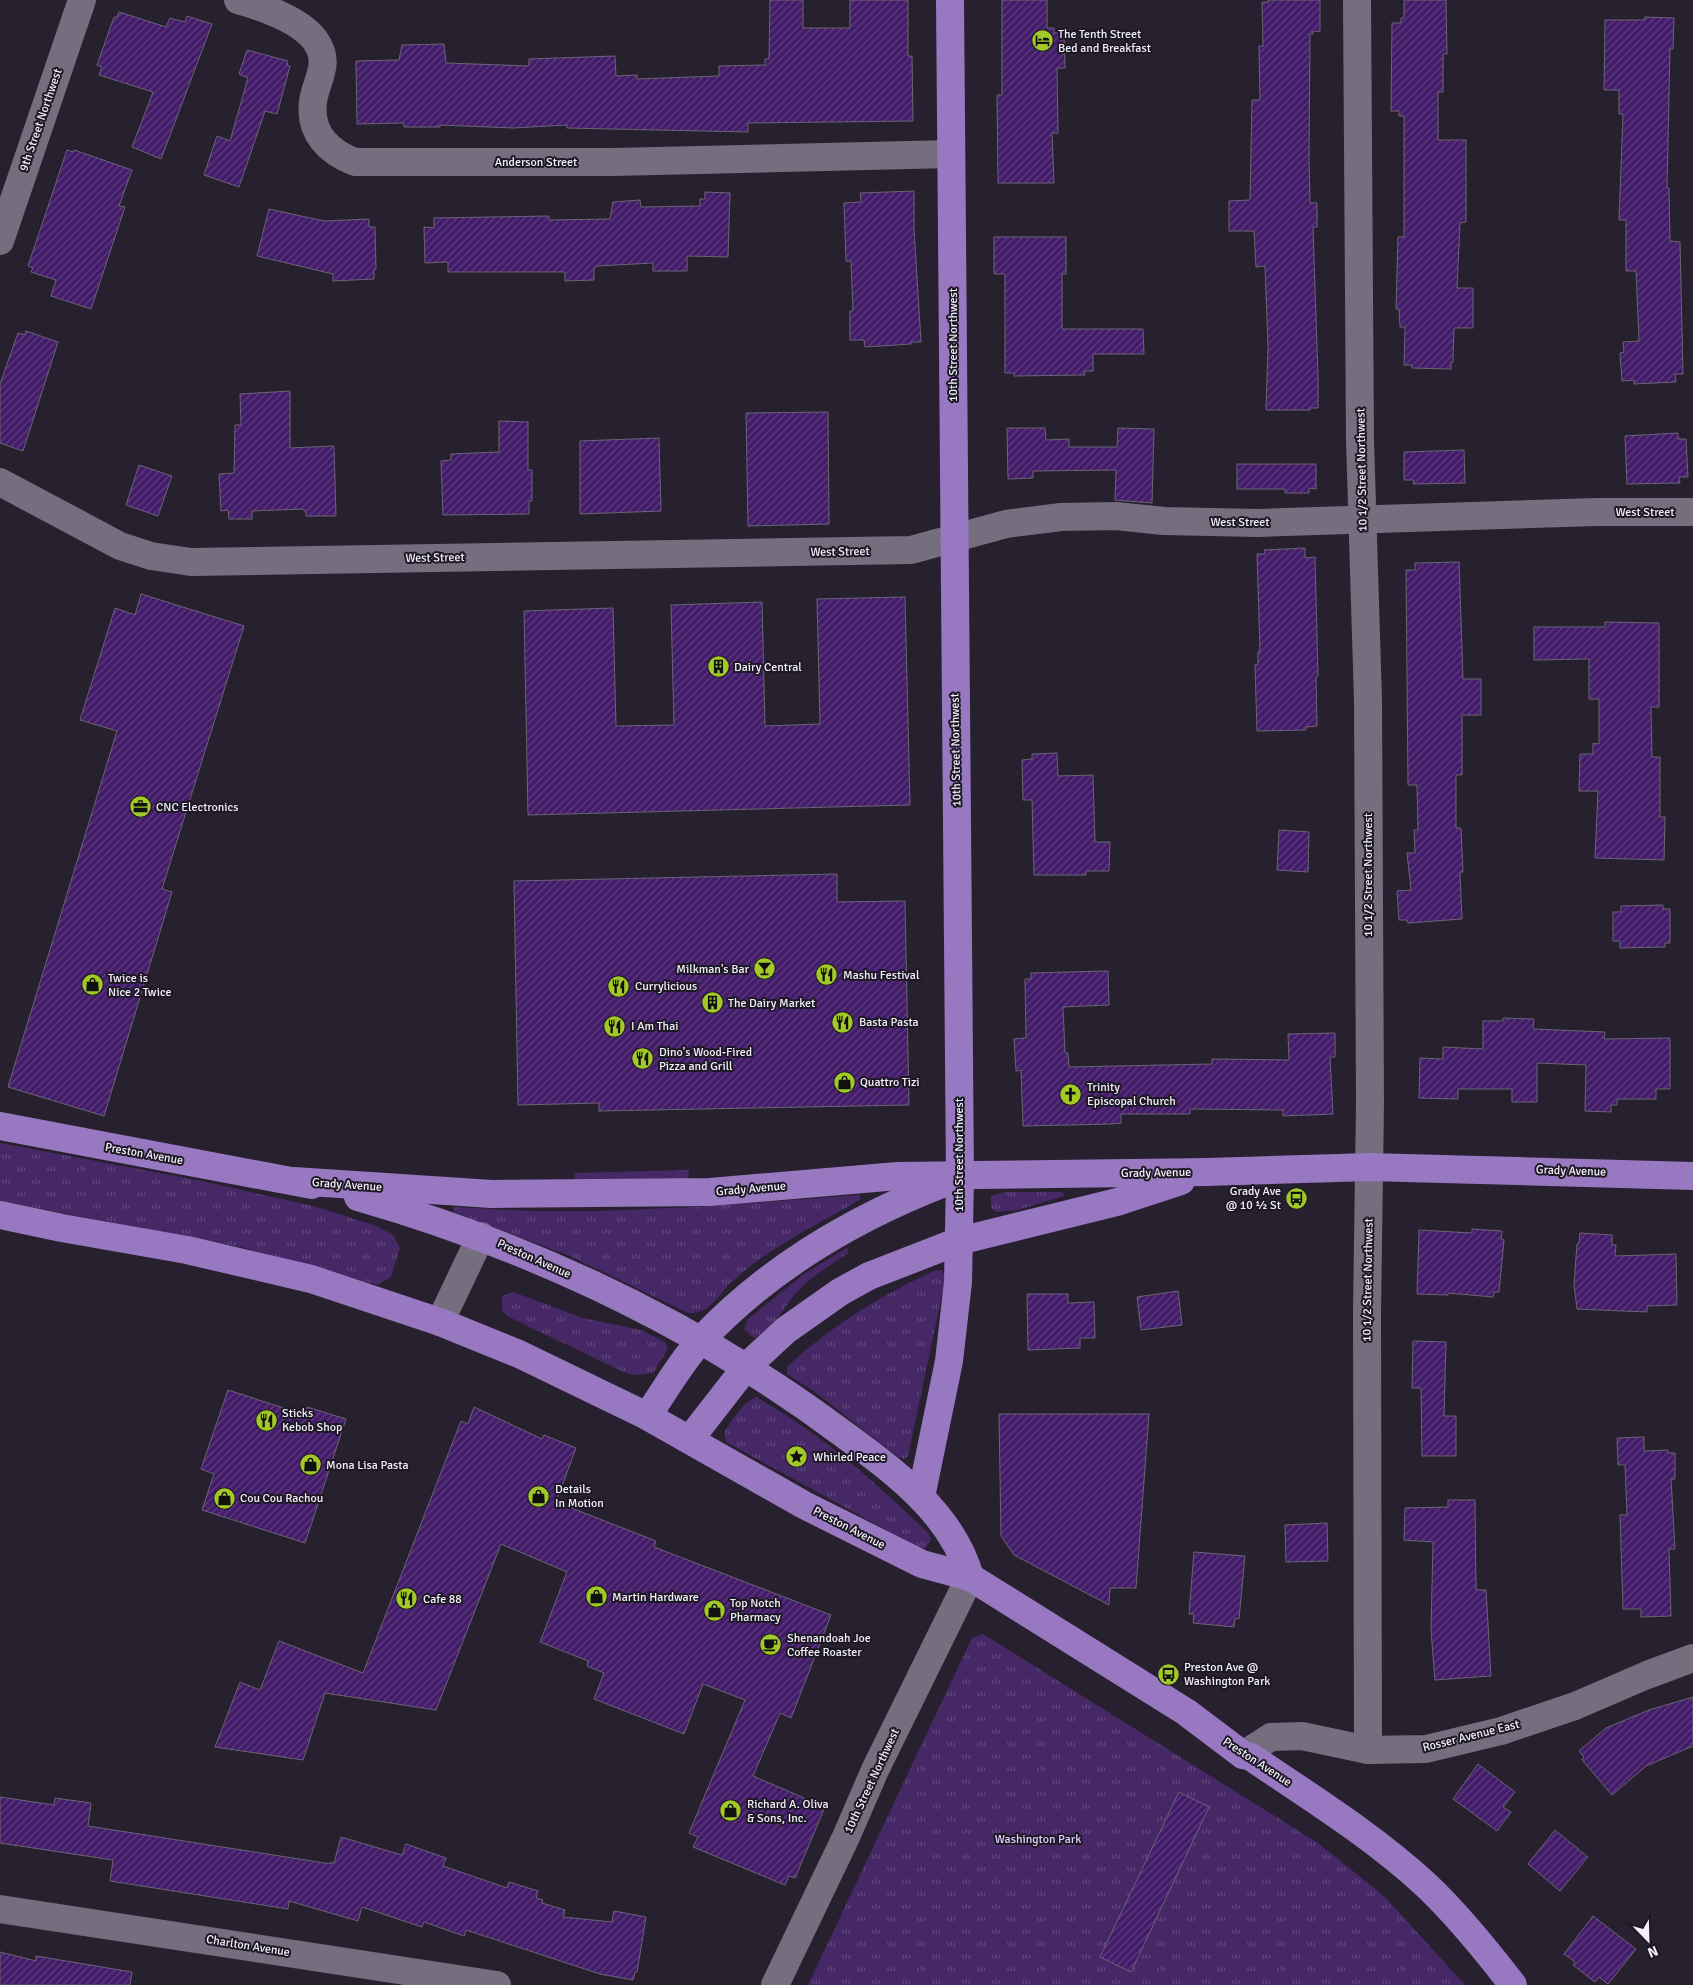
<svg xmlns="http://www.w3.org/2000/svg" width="1693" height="1985" font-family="Signika,sans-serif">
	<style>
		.grass { fill: url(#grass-tufts) }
		.building { fill: url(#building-hatch); stroke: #6a6474 }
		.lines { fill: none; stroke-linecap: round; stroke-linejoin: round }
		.minor { stroke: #746e7f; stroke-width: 28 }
		.major { stroke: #9978c2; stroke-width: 28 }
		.labels { text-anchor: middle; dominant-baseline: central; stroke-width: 4; stroke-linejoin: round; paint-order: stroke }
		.poi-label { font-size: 12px; fill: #f3eff9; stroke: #1d1825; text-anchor: start }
		.street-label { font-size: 12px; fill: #f3eff9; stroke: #1d1825 }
		.park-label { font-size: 12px; fill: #e1cffc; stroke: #1d1825 }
	</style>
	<defs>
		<pattern id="grass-tufts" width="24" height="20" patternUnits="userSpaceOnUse" patternTransform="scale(1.25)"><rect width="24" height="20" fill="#462867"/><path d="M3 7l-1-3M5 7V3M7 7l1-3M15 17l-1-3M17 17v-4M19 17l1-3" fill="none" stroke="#61487e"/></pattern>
		<pattern id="building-hatch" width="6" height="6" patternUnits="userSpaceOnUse" patternTransform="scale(1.25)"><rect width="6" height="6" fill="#431c69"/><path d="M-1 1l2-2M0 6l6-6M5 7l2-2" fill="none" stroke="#5f3d7f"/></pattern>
	</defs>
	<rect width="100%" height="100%" fill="#27212f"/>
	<g class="grass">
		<polygon points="0,1143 202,1181 313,1206 377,1226 393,1235 400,1248 391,1277 377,1285 241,1247 0,1201"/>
		<polygon points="689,1170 688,1180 575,1183 574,1173"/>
		<polygon points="1005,1192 1063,1192 1064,1196 1018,1210 996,1212 991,1208 991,1196"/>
		<path d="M859,1195L861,1199C819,1224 772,1246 735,1279C719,1292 711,1315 688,1313L570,1256L453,1212L454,1207L531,1211H598L696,1207Z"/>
		<path d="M847,1248L848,1253C831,1265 813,1275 798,1291C782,1308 776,1328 754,1338L744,1329L748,1319L804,1274Z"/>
		<path d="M936,1270H941L944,1274V1285L908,1456L904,1459L898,1457L815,1392L787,1374V1367C831,1326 881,1295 936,1270Z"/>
		<polygon points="513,1292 583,1318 641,1330 665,1342 668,1349 653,1373 638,1375 628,1374 507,1316 502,1310 502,1296"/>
		<path d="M756,1397C819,1432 877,1483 928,1533L931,1539L926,1548L921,1549L726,1442L724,1432C732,1421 742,1403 756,1397Z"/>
		<polygon points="983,1634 1318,1843 1384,1896 1465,1985 808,1985 972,1638"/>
	</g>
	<g class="building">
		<polygon points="770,0 803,0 803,28 850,28 850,0 908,0 908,56 912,56 913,121 748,123 748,132 567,128 567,125 513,128 440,125 440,127 404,127 404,123 357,124 356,61 399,60 402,45 444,44 446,63 529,66 529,59 615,56 616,76 637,75 637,79 719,76 719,66 765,65 765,59 769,59"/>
		<polygon points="1002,0 1047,0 1047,28 1054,28 1054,33 1064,32 1065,68 1057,68 1058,133 1052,133 1054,183 998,183 997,95 1002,95"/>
		<polygon points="1268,0 1320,0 1320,31 1312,32 1313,34 1310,34 1309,157 1310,203 1317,203 1317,227 1313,227 1318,377 1318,408 1310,408 1310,410 1266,410 1268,347 1265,266 1256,267 1254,231 1229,231 1229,201 1250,200 1252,100 1260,100 1259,46 1263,46 1262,2 1269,2"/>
		<polygon points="1404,0 1446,0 1447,54 1443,54 1443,92 1438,92 1438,140 1466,140 1466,222 1460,223 1457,288 1473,288 1473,328 1454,328 1453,362 1451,362 1451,369 1412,368 1412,365 1404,365 1405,327 1400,327 1399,309 1396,309 1398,237 1404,237 1404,116 1399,116 1399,111 1391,111 1392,23 1401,23 1401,18 1404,18"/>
		<polygon points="119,12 166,27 170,18 185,22 187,16 212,24 161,159 132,147 153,92 99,75 102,67 97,65 114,17 117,17"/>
		<polygon points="1645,17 1674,18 1673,49 1670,49 1667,188 1669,188 1670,241 1680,242 1683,374 1675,374 1676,382 1634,384 1634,380 1622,381 1620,353 1624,352 1623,342 1639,341 1636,271 1626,271 1626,220 1619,220 1623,114 1619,114 1619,90 1604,90 1605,20 1644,20"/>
		<polygon points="247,50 288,61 287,65 290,66 277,114 265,111 239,187 204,175 217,136 230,141 248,78 239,74"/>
		<polygon points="67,150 73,152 74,150 132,170 119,206 125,207 91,309 51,296 56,280 31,272 33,268 28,266"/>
		<polygon points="914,191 914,229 921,342 911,342 911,344 865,347 864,340 850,340 850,311 853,311 851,261 846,261 844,203 861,202 860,193"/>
		<polygon points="705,192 730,193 728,257 687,256 687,271 653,271 653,263 597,266 594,268 594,280 565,281 565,272 448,272 448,262 425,263 424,227 434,228 434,218 549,216 549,220 610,219 613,202 640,200 641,207 700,206 700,199 705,199"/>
		<polygon points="269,209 324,221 369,219 369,227 375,227 376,269 374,269 374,279 333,281 333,274 257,256"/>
		<polygon points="994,237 1066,237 1066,274 1062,274 1062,329 1143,329 1144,354 1093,354 1093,371 1084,371 1085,375 1014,376 1014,373 1005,373 1005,274 994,274"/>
		<polygon points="26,331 58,342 23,451 0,443 0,384 18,333 25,335"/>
		<polygon points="290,391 290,448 334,446 336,516 306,516 306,511 301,509 252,511 252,519 229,519 228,510 221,511 219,474 234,473 235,425 241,425 240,394"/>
		<polygon points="828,412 829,524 748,526 746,413"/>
		<polygon points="499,421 528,422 528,470 532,470 532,501 529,501 529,514 443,515 441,461 451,460 451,454 499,452"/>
		<polygon points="1007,428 1045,428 1046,440 1069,439 1069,447 1117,447 1118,428 1154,429 1152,503 1115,500 1116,470 1033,471 1033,478 1008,479"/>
		<polygon points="1678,433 1678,439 1686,439 1688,477 1679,477 1680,483 1627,484 1625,436"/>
		<polygon points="659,438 661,511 580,514 580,441"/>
		<polygon points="1464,450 1465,483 1413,484 1414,480 1404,480 1404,452"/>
		<polygon points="1237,464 1316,464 1316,489 1309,488 1309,493 1285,493 1285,489 1237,489"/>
		<polygon points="139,465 172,476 158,516 126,505"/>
		<polygon points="1305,548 1305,558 1315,557 1318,676 1316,677 1317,726 1306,727 1306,730 1257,731 1255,665 1258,665 1258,652 1260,651 1257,554 1265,554 1264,550"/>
		<polygon points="1459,562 1463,679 1481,679 1481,715 1462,715 1462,775 1456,775 1456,828 1461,828 1463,872 1460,872 1462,919 1408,923 1407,920 1399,920 1397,891 1411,890 1407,853 1415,853 1414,830 1418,830 1417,785 1408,785 1406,570 1415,570 1415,563"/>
		<polygon points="141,594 244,626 162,889 172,892 104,1116 8,1087 117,731 80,720 115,608 135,615"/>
		<polygon points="905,597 910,805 528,815 524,611 613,608 616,726 674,725 671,605 762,602 765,726 820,724 817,599"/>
		<polygon points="1605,622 1659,623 1659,707 1651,707 1652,757 1660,757 1660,817 1665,817 1664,860 1595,858 1598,791 1579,791 1580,754 1593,754 1593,743 1599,744 1599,699 1589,699 1589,659 1534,660 1534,627 1605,627"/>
		<polygon points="1057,753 1058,776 1093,775 1095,842 1110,842 1109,871 1086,871 1086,875 1034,875 1032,800 1023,800 1022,760 1032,759 1032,754"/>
		<polygon points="1279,830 1309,832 1308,872 1277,870"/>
		<polygon points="837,874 837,902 905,901 909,1105 599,1111 599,1103 518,1105 514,881"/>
		<polygon points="1663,905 1663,909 1670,909 1670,943 1665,943 1665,947 1620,948 1620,941 1613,941 1613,912 1621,912 1621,906"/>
		<polygon points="1108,971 1109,1005 1063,1007 1065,1053 1068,1053 1069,1067 1212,1064 1212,1059 1289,1060 1288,1034 1335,1033 1335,1057 1330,1057 1333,1114 1283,1116 1283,1110 1190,1109 1190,1114 1121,1114 1121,1123 1112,1124 1023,1126 1021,1070 1016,1071 1014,1039 1026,1038 1025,979 1031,979 1031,973"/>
		<polygon points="1503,1018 1534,1019 1533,1029 1605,1032 1604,1039 1670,1038 1670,1089 1656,1089 1656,1099 1617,1099 1617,1105 1611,1105 1611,1112 1585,1111 1586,1065 1537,1063 1537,1102 1512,1102 1512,1089 1458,1089 1458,1099 1419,1098 1420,1058 1443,1059 1443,1047 1483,1049 1483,1021 1503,1021"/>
		<polygon points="1472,1229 1502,1231 1501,1239 1504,1240 1499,1292 1494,1292 1493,1297 1448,1293 1448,1295 1417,1294 1419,1230 1472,1233"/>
		<polygon points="1580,1233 1612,1235 1612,1245 1616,1245 1615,1256 1676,1254 1677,1305 1647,1306 1647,1312 1577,1309 1574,1285 1577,1244 1579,1243"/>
		<polygon points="1178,1291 1182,1325 1141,1330 1137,1297"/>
		<polygon points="1027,1294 1068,1294 1068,1303 1094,1302 1095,1338 1080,1338 1080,1348 1028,1350"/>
		<polygon points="1413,1341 1446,1342 1444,1416 1456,1416 1456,1456 1422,1456 1421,1388 1412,1388"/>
		<polygon points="228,1390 305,1415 307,1407 346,1419 305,1543 202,1510 214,1474 201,1469"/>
		<polygon points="474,1407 542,1439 544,1435 576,1448 556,1502 656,1541 654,1547 831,1615 791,1718 780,1713 753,1776 825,1807 795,1878 789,1876 785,1885 693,1847 698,1837 689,1833 745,1700 703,1684 684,1734 594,1699 604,1673 587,1666 588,1661 540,1642 567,1572 501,1544 436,1710 325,1693 303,1760 215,1747 240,1682 260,1690 279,1641 363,1673 461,1421 468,1424"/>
		<polygon points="999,1414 1149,1414 1136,1588 1110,1588 1109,1605 1014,1555 1001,1536"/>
		<polygon points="1644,1437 1644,1451 1668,1450 1668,1453 1675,1453 1675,1479 1671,1479 1675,1549 1669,1549 1671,1616 1641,1617 1641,1609 1623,1609 1620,1515 1627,1515 1625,1465 1618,1465 1617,1438"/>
		<polygon points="1448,1500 1475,1500 1476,1590 1486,1590 1491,1676 1435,1680 1431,1630 1433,1542 1404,1540 1405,1508 1448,1507"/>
		<polygon points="1327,1523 1328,1561 1286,1562 1285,1525"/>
		<polygon points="1194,1552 1245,1556 1239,1619 1235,1618 1234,1627 1193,1623 1194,1614 1189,1614"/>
		<polygon points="1693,1697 1693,1746 1646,1766 1612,1795 1582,1760 1584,1757 1579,1751 1606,1728 1649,1710"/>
		<polygon points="1478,1764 1515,1792 1503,1807 1511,1812 1497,1831 1453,1799"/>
		<polygon points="1179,1792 1209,1807 1131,1972 1100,1957"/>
		<polygon points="0,1797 54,1805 55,1798 91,1803 88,1826 331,1864 331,1862 334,1863 341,1837 402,1855 406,1844 446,1858 443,1866 507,1888 509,1882 538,1891 536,1898 543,1900 542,1903 565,1910 563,1917 612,1922 614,1911 646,1917 637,1972 635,1972 633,1980 600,1974 466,1930 464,1936 424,1922 422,1927 362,1907 358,1921 289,1901 288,1909 110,1881 113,1860 0,1843"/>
		<polygon points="1555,1830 1588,1857 1560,1891 1528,1864"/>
		<polygon points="1593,1916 1636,1949 1608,1984 1599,1977 1595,1982 1573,1965 1575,1962 1564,1954"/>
		<polygon points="0,1952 36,1961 36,1956 132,1972 130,1985 0,1985"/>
	</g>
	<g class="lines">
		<g class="minor">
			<path d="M238,0C262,7 299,19 315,40C332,64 316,79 313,102C309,133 329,152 355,162H613L951,154"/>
			<polyline points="1357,0 1360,441 1368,700 1370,1103 1367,1312 1368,1750"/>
			<polyline points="0,241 82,0"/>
			<polyline points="0,482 120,546 151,556 191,562 911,550 1006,524 1061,517 1116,516 1164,521 1257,523 1597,512 1693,512"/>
			<polyline points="440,1322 481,1236"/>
			<polyline points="1243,1755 1271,1737 1302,1736 1368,1750 1426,1749 1501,1731 1575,1706 1647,1675 1693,1658"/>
			<polyline points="0,1909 497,1985"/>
			<polyline points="775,1985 846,1837 875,1770 970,1577"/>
		</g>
		<g class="major">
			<polyline points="0,1126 312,1185"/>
			<polyline points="294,1181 492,1194 710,1192 898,1176 1208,1172 1370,1167 1693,1176"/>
			<path d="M358,1197C532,1247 697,1325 842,1433C894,1471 952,1513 970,1577"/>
			<path d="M0,1215L62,1228L187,1250L311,1279L440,1322L519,1354L647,1416L804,1505L922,1564L970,1577L1186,1712L1243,1755L1251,1757C1310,1797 1373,1836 1426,1885C1458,1915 1486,1950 1513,1985"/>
			<path d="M647,1416C665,1391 681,1361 702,1339C770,1267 856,1217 947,1182"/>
			<polyline points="690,1439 746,1367 786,1330 840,1292 869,1276 959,1241 1117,1202 1181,1181"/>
			<polyline points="921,1497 949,1361 958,1282 960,1177 950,0"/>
		</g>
	</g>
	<defs>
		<symbol id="hotel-disc" viewBox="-11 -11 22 22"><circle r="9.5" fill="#a2c927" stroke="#1d1825"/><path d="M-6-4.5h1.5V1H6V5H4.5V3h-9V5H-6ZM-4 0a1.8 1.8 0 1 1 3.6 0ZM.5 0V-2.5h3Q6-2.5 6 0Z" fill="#111"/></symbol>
		<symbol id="building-disc" viewBox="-11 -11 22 22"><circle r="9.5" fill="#a2c927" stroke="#1d1825"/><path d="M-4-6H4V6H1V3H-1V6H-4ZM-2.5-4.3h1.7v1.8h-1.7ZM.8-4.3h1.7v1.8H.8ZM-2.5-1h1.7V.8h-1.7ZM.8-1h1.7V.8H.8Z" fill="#111"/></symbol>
		<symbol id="office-disc" viewBox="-11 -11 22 22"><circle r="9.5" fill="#a2c927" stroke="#1d1825"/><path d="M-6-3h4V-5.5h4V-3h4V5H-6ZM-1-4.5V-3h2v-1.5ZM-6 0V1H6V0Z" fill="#111"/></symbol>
		<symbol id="bar-disc" viewBox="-11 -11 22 22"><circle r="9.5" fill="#a2c927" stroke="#1d1825"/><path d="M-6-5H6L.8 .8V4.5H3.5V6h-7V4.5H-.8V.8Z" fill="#111"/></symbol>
		<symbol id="restaurant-disc" viewBox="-11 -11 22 22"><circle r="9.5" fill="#a2c927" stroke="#1d1825"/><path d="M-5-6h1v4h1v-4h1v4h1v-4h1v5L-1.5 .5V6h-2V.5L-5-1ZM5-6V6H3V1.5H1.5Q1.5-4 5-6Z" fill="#111"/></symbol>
		<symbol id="shop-disc" viewBox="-11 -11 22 22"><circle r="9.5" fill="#a2c927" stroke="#1d1825"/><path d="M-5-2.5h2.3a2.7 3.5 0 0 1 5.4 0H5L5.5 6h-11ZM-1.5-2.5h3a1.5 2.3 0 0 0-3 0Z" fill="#111"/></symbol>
		<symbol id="church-disc" viewBox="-11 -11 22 22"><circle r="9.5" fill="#a2c927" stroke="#1d1825"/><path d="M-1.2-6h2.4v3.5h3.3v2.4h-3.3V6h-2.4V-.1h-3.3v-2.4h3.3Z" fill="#111"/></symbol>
		<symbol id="bus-disc" viewBox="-11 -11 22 22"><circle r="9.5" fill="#a2c927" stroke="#1d1825"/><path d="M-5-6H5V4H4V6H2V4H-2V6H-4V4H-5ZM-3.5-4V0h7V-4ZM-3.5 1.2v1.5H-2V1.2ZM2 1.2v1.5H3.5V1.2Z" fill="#111"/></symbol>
		<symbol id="sight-disc" viewBox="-11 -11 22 22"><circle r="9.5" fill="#a2c927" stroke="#1d1825"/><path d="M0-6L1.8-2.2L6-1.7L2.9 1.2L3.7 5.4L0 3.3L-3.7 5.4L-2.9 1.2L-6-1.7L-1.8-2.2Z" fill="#111"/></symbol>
		<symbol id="cafe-disc" viewBox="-11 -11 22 22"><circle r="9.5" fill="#a2c927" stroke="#1d1825"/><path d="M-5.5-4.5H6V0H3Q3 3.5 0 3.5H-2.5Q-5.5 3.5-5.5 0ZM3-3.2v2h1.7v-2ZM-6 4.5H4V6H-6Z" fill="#111"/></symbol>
	</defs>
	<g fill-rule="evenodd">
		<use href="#hotel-disc" x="1030" y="28" width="25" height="25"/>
		<use href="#building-disc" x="706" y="654" width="25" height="25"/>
		<use href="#office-disc" x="128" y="794" width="25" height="25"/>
		<use href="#bar-disc" x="752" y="956" width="25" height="25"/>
		<use href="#restaurant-disc" x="814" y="962" width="25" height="25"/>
		<use href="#shop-disc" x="80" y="972" width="25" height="25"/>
		<use href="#restaurant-disc" x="606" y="974" width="25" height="25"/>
		<use href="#building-disc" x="700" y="990" width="25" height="25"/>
		<use href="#restaurant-disc" x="830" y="1010" width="25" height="25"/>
		<use href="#restaurant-disc" x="602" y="1014" width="25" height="25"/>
		<use href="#restaurant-disc" x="630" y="1046" width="25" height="25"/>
		<use href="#shop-disc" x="832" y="1070" width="25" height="25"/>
		<use href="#church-disc" x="1058" y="1082" width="25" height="25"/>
		<use href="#bus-disc" x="1284" y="1186" width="25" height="25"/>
		<use href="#restaurant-disc" x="254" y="1408" width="25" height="25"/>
		<use href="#sight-disc" x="784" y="1444" width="25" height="25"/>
		<use href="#shop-disc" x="298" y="1452" width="25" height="25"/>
		<use href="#shop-disc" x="526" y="1484" width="25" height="25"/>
		<use href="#shop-disc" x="212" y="1486" width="25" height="25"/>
		<use href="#shop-disc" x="584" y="1584" width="25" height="25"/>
		<use href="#restaurant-disc" x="394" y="1586" width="25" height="25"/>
		<use href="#shop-disc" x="702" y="1598" width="25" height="25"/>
		<use href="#cafe-disc" x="758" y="1632" width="25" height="25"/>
		<use href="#bus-disc" x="1156" y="1662" width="25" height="25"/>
		<use href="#shop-disc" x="718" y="1798" width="25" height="25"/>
	</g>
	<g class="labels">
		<g class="poi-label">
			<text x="1058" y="34">The Tenth Street<tspan x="1058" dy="14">Bed and Breakfast</tspan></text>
			<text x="734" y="667">Dairy Central</text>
			<text x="156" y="807">CNC Electronics</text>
			<text x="749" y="969" text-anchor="end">Milkman's Bar</text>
			<text x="843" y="975">Mashu Festival</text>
			<text x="108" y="978">Twice is<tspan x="108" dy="14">Nice 2 Twice</tspan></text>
			<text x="635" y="986">Currylicious</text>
			<text x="728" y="1003">The Dairy Market</text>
			<text x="859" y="1022">Basta Pasta</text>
			<text x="631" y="1026">I Am Thai</text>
			<text x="659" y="1052">Dino's Wood-Fired<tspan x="659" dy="14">Pizza and Grill</tspan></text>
			<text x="860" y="1082">Quattro Tizi</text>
			<text x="1087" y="1087">Trinity<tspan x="1087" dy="14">Episcopal Church</tspan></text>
			<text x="1281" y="1191" text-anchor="end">Grady Ave<tspan x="1281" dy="14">@ 10 ½ St</tspan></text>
			<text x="282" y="1413">Sticks<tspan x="282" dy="14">Kebob Shop</tspan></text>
			<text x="813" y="1457">Whirled Peace</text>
			<text x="326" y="1465">Mona Lisa Pasta</text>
			<text x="555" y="1489">Details<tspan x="555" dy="14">In Motion</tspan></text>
			<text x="240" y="1498">Cou Cou Rachou</text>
			<text x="612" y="1597">Martin Hardware</text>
			<text x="423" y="1599">Cafe 88</text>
			<text x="730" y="1603">Top Notch<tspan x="730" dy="14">Pharmacy</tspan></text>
			<text x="787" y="1638">Shenandoah Joe<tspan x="787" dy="14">Coffee Roaster</tspan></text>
			<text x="1184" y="1667">Preston Ave @<tspan x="1184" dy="14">Washington Park</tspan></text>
			<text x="747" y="1804">Richard A. Oliva<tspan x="747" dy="14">&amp; Sons, Inc.</tspan></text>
		</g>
		<g class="street-label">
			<text transform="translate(41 120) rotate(-71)">9th Street Northwest</text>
			<text x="536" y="162">Anderson Street</text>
			<text transform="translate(953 345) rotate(-90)">10th Street Northwest</text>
			<text transform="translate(1362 470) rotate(-91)">10 1/2 Street Northwest</text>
			<text x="1645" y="512">West Street</text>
			<text x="1240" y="522">West Street</text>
			<text transform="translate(840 552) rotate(-1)">West Street</text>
			<text transform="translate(435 558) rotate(-1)">West Street</text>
			<text transform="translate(956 750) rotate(-91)">10th Street Northwest</text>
			<text transform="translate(1368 875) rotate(-90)">10 1/2 Street Northwest</text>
			<text transform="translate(144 1154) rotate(10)">Preston Avenue</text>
			<text transform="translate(959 1155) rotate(-90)">10th Street Northwest</text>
			<text transform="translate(1571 1171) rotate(2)">Grady Avenue</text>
			<text transform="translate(1156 1173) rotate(-1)">Grady Avenue</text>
			<text transform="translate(347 1185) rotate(4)">Grady Avenue</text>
			<text transform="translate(751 1189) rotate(-5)">Grady Avenue</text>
			<text transform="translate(534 1259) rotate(24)">Preston Avenue</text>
			<text transform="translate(1368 1280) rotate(-89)">10 1/2 Street Northwest</text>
			<text transform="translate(849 1528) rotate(27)">Preston Avenue</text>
			<text transform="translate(1471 1736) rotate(-14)">Rosser Avenue East</text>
			<text transform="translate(1257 1762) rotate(33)">Preston Avenue</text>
			<text transform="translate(872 1781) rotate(-65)">10th Street Northwest</text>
			<text transform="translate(248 1946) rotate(9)">Charlton Avenue</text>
		</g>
		<g class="park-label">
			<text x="1038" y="1839">Washington Park</text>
		</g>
	</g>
	<g transform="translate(1648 1940) rotate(157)" stroke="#1d1825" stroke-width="4" paint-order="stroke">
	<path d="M0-4L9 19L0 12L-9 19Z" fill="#f3eff9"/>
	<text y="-8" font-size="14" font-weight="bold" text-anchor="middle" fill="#f3eff9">N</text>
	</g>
</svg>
